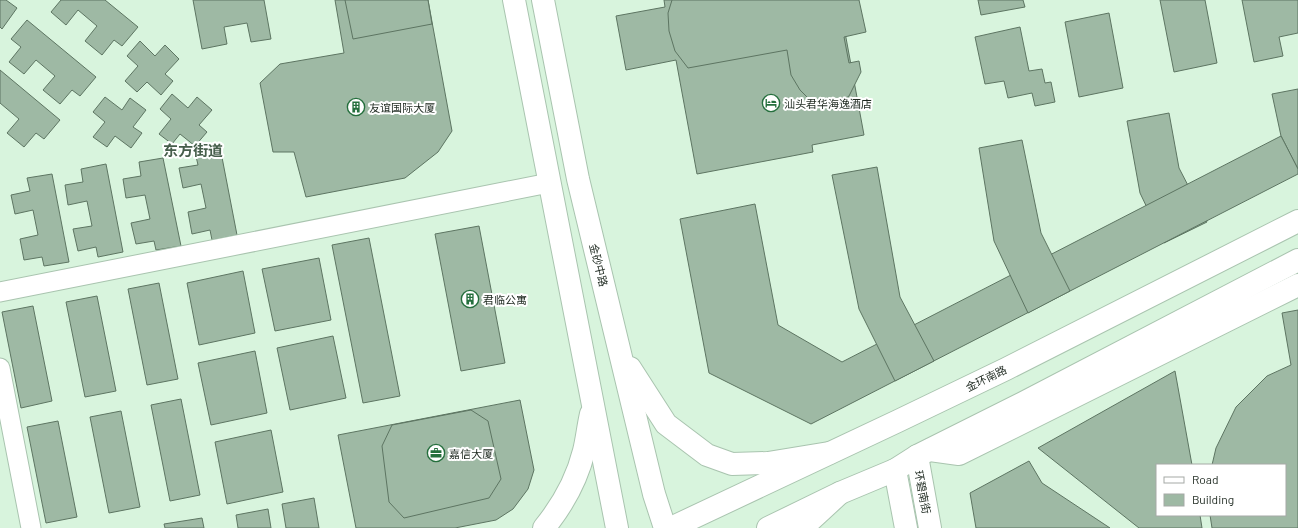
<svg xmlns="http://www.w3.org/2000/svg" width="1298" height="528" font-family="Barlow,'Noto Sans SC',sans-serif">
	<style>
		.building { fill: #9eb9a4; stroke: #5d7562 }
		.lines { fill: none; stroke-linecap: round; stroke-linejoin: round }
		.street-casing { stroke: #a9c4af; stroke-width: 21 }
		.secondary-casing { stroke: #a9c4af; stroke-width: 24 }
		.primary-casing { stroke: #a9c4af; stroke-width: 24 }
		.street { stroke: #fff; stroke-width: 19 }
		.secondary { stroke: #fff; stroke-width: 22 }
		.primary { stroke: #fff; stroke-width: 22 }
		.labels { text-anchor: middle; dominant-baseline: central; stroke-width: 4; stroke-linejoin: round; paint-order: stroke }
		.poi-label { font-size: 11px; fill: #1e2920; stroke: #fff; text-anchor: start }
		.street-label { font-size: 11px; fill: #1e2920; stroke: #fff }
		.district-label { font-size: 15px; font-weight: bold; fill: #465e4b; stroke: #fff }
	</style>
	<rect width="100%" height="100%" fill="#d8f4dd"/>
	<g class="building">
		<polygon points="0,0 6,0 17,8 2,29 0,27"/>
		<polygon points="61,0 105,0 138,27 122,46 114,40 102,55 85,41 97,26 78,10 66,25 51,12"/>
		<polygon points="193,0 264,0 271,39 251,42 247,23 224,27 227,44 202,49"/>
		<polygon points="335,0 428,0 452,131 438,152 405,178 306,197 294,152 273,152 260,83 280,64 344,53"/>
		<polygon points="345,0 428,0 432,24 353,39"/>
		<polygon points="664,0 839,0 864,135 812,145 813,152 697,174 676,60 626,70 616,16 665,7"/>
		<polygon points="672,0 859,0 866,32 844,37 849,63 859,61 861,72 849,96 839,103 825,104 811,101 800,90 791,75 787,50 688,68 675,51 669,31 668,13"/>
		<polygon points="978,0 1023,0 1025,7 981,15"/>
		<polygon points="1160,0 1205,0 1217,63 1174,72"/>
		<polygon points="1242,0 1298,0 1298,33 1279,37 1283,56 1254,62"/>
		<polygon points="1109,13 1123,88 1079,97 1065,22"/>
		<polygon points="27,20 96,77 80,96 72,90 60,104 43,90 55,76 36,60 24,74 9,62 21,47 11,39"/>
		<polygon points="1020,27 1029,71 1042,69 1045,83 1051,82 1055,102 1035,106 1032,93 1008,98 1004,81 985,84 975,37"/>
		<polygon points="140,41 155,56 165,45 179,59 165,74 173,81 161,95 147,82 137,92 125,81 138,66 127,56"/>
		<polygon points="0,70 60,120 44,139 36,133 24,147 7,133 19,119 0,103"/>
		<polygon points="1298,89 1298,169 1281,136 1272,94"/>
		<polygon points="172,94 188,108 197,97 212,110 199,125 207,132 195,146 180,134 172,144 159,134 171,119 160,109"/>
		<polygon points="105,97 122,110 130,98 146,110 133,127 142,133 131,148 115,136 107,147 93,137 105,122 93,112"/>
		<polygon points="1169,113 1179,168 1207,222 1164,243 1140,193 1127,121"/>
		<polygon points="1281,136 1298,169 1298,174 811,424 709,373 680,219 755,204 778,325 842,362"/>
		<polygon points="1022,140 1041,233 1070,291 1028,313 994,241 979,148"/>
		<polygon points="220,147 237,235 212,240 210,230 192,234 188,212 206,208 201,184 183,188 179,168 198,165 195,152"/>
		<polygon points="163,158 181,246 156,250 154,241 136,244 131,223 150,219 145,195 126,198 123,179 141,176 139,162"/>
		<polygon points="106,164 123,252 98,257 96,247 78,251 73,229 92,226 87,201 68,205 65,185 83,182 81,169"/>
		<polygon points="877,167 900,297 934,361 895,381 859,309 832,175"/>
		<polygon points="52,174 69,262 44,266 42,257 24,260 20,239 38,235 33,210 15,214 11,195 30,191 27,178"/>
		<polygon points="479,226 505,363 461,371 435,234"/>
		<polygon points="369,238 400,396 363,403 332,245"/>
		<polygon points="319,258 331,320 275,331 262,269"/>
		<polygon points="243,271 255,333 199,345 187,283"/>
		<polygon points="159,283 178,379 147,385 128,289"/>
		<polygon points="97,296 116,391 85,397 66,302"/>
		<polygon points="33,306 52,401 21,408 2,312"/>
		<polygon points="1298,310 1298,528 1212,528 1210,515 1285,515 1285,465 1212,465 1216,448 1236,407 1267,376 1291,365 1282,313"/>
		<polygon points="333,336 346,398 290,410 277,348"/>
		<polygon points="255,351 267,413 211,425 198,363"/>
		<polygon points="1175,371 1192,465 1157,465 1157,515 1200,515 1202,528 1139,528 1038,448"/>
		<polygon points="181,399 200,495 170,501 151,405"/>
		<polygon points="520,400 534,470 528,489 513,509 496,520 455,528 356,528 338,435"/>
		<polygon points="471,410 488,421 501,479 489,498 404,518 389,502 382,446 392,425"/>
		<polygon points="121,411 140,507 109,513 90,417"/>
		<polygon points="58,421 77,517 46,523 27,427"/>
		<polygon points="271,430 283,492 227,504 215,442"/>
		<polygon points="1029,461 1042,483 1110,528 976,528 970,493"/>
		<polygon points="314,498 319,528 286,528 282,504"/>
		<polygon points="268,509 271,528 238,528 236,515"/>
		<polygon points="202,518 204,528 165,528 164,524"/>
	</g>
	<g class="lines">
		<defs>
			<g id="street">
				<polyline points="0,292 549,183"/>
				<polyline points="0,368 31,528"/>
			</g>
			<g id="secondary">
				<polyline points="930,450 959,454 1298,285"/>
				<polyline points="917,456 930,528"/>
				<polyline points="895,470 906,528"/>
				<polyline points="671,528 898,421 1006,369 1298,221"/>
				<polyline points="768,528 840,493 895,470 917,456 1023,403 1298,260"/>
			</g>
			<g id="primary">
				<polyline points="514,0 617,528"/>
				<polyline points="543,0 578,179 654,494 665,528"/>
				<polyline points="630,368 666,424 707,455 732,464 768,463 829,453"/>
				<path d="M544,528C562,506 577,479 584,451C587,439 588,427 591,414"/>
				<polyline points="802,528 840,493"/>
			</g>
		</defs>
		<use href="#street" class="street-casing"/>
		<use href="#secondary" class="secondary-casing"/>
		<use href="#primary" class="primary-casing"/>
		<use href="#street" class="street"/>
		<use href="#secondary" class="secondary"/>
		<use href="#primary" class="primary"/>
	</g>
	<defs>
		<symbol id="hotel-ring" viewBox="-11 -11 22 22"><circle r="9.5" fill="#fff" stroke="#256f3d" stroke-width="1.5"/><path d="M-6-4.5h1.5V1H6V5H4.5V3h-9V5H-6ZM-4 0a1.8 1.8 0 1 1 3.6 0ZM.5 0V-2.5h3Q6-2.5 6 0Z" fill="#256f3d"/></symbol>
		<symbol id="building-ring" viewBox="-11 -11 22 22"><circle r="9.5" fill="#fff" stroke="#256f3d" stroke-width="1.5"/><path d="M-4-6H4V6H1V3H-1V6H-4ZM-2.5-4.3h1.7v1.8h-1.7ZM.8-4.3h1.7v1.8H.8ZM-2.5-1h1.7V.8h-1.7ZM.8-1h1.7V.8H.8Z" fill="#256f3d"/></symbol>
		<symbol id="office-ring" viewBox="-11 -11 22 22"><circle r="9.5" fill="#fff" stroke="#256f3d" stroke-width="1.5"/><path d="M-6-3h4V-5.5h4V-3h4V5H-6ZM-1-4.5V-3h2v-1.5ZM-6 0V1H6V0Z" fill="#256f3d"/></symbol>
	</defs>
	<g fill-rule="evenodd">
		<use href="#hotel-ring" x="761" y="93" width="20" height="20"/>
		<use href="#building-ring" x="346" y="97" width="20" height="20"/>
		<use href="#building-ring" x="460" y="289" width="20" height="20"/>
		<use href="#office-ring" x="426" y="443" width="20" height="20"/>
	</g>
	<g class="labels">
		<g class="poi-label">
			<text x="784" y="103">汕头君华海逸酒店</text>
			<text x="369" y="107">友谊国际大厦</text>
			<text x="483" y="299">君临公寓</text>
			<text x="449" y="453">嘉信大厦</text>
		</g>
		<g class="street-label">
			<text transform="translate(599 265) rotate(76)">金砂中路</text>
			<text transform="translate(986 378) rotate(-26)">金环南路</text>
			<text transform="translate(923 492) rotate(79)">环碧南街</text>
		</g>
		<g class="district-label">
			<text x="193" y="150">东方街道</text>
		</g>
	</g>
	<rect x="1156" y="464" width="130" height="52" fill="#ffffff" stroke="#a5a9a6"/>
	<rect x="1164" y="477" width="20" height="6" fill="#ffffff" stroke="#a5a9a6"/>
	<text x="1192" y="484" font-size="12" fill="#1e2920">Road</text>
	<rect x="1164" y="494" width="20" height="12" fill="#9eb9a4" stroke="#a5a9a6"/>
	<text x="1192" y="504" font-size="12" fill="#1e2920">Building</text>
</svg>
